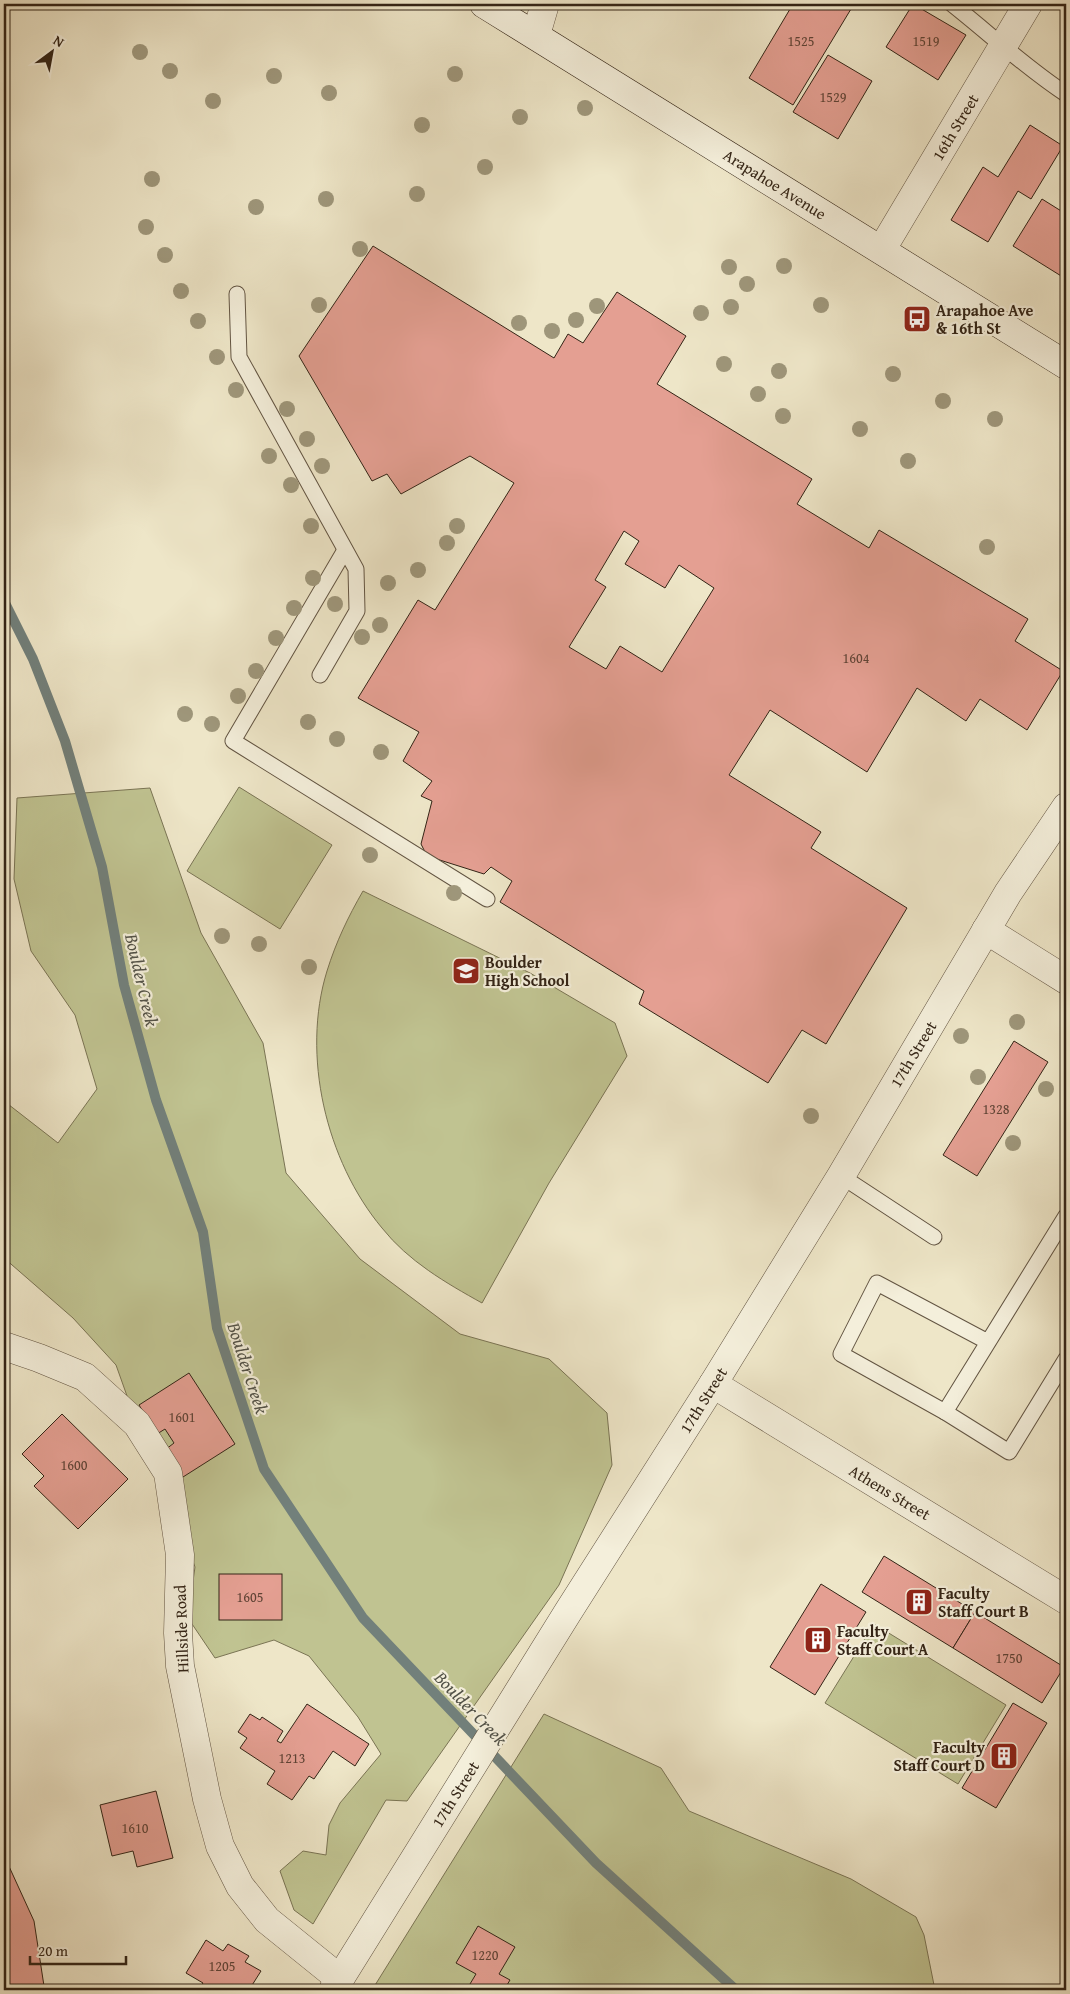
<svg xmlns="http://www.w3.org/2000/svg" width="1070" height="1994" font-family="'Gentium Book Plus',serif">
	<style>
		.green { fill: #c0c391; stroke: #7a7454 }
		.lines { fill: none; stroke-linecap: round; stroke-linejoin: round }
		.stream { stroke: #72807b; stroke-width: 10 }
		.building { fill: #e49f92; stroke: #332416; fill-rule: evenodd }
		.service-casing { stroke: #625442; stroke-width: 17 }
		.minor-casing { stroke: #625442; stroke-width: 29 }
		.tertiary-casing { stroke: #625442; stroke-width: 29 }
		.secondary-casing { stroke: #332416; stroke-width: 29 }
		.service { stroke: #f4efdb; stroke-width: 15 }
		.minor { stroke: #f4efdb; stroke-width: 28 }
		.tertiary { stroke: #f4efdb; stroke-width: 28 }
		.secondary { stroke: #f4efdb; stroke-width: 28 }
		.tree { fill: #9e967a }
		.labels { text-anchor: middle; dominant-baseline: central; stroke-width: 4.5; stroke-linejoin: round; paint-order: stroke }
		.number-label { font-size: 14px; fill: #5f4335 }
		.street-label { font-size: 16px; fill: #332416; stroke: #f4efdb }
		.poi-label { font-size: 16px; font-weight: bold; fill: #332416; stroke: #f4efdb; text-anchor: start }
		.water-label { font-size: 18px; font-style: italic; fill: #525248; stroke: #f4efdb }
	</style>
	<rect width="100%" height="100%" fill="#eee6c8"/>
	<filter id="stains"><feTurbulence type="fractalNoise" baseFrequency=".004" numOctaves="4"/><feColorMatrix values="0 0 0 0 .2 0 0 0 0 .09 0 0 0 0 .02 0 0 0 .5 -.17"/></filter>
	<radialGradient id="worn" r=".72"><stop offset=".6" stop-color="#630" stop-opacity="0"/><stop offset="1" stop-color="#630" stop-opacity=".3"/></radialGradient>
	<g class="green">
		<polygon points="239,787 332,845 280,929 187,871"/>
		<polygon points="150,788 201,933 263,1043 286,1173 360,1259 460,1334 549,1359 607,1413 612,1465 559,1585 407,1801 386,1800 313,1924 294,1910 280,1871 303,1851 326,1855 329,1825 340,1803 381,1754 358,1717 309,1656 274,1640 215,1658 188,1618 195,1567 173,1506 137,1424 116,1365 73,1318 4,1258 4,1101 58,1143 97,1089 75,1015 31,951 14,879 17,798"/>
		<path d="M363,891L530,973L615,1023L627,1056L549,1183L482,1303C446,1283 408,1261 382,1228C326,1161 301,1055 327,971C336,942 348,917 363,891Z"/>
		<polygon points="874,1624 1006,1705 958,1784 825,1703"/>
		<polygon points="544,1714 661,1768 689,1811 851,1879 916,1917 924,1935 935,1990 372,1990"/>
	</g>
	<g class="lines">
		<polyline class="stream" points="4,601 33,659 65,741 102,867 124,985 156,1100 203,1232 217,1328 264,1469 363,1618 596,1863 736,1990"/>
	</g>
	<g class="building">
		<polygon points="793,4 854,4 793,105 749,78"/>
		<polygon points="913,4 966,35 938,80 886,47"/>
		<polygon points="828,55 872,81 838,139 793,112"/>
		<polygon points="1030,125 1063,146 1031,199 1018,191 988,242 951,220 983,167 998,177"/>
		<polygon points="1042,199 1066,214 1066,279 1013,246"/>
		<path d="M373,246L554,358L568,334L583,343L617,292L686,336L657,384L812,479L797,504L869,548L879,530L1028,619L1015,641L1063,671L1027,730L980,699L966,721L917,688L867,772L770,710L729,775L821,832L811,848L907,908L826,1044L802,1030L768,1083L639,1004L644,991L500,902L512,881L491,867L484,874L427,856L421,844L432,801L421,796L432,781L403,761L419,732L358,698L418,600L435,610L514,483L470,456L401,494L387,474L372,481L299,356ZM624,531L639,541L625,564L665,588L679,565L714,588L662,672L620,646L606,669L569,647L606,587L595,580Z"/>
		<polygon points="1014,1041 1048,1062 977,1176 943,1155"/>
		<polygon points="189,1373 235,1444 183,1477 165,1450 174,1443 165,1429 157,1434 139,1405"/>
		<polygon points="62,1414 128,1479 78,1529 34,1486 44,1476 22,1454"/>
		<polygon points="884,1556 975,1612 953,1648 862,1592"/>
		<rect x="219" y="1574" width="63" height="46"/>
		<polygon points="821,1584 866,1612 815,1695 770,1667"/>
		<polygon points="975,1612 1064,1667 1042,1703 953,1648"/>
		<polygon points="1013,1703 1047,1723 996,1808 962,1788"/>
		<polygon points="307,1704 369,1744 355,1766 333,1751 314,1779 309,1776 292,1800 267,1784 275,1771 240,1748 247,1738 238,1732 250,1714 260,1720 262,1717 283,1731 277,1741 281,1743"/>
		<polygon points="156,1791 173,1858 137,1867 133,1851 112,1856 100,1805"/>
		<polygon points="7,1862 34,1921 44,1986 26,1990 4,1990 4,1863"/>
		<polygon points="478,1926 515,1947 499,1974 510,1980 504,1990 470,1990 467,1989 476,1974 456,1963"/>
		<polygon points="206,1940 223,1951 228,1944 249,1956 245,1962 261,1971 249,1990 198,1990 203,1983 186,1973"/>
	</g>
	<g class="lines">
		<defs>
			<g id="service">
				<path d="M952,4C990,34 1026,68 1066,94"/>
				<polyline points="237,294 239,357 356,569 357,611 320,675"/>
				<polyline points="345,550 233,741 487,899"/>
				<polyline points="841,1176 934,1237"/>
				<polyline points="988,1342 877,1283 841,1354 945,1412 1066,1216"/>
				<polyline points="945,1412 1009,1452 1066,1359"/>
			</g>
			<g id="minor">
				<polyline points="882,249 1028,4"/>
				<polyline points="986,930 1066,980"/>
				<polyline points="4,1346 39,1358 85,1377 137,1424 168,1473 180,1555 178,1633 180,1666 207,1799 220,1846 240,1886 267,1920 340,1979"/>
				<polyline points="713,1384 1066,1600"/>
			</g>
			<g id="tertiary">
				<polyline points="536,35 545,4"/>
				<polyline points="333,1990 568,1612 713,1384 841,1176 1008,893 1066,807"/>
			</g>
			<polyline id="secondary" points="484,4 1066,365"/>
		</defs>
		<use href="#service" class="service-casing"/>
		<use href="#minor" class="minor-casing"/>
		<use href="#tertiary" class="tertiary-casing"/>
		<use href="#secondary" class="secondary-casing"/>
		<use href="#service" class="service"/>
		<use href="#minor" class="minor"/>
		<use href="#tertiary" class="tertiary"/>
		<use href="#secondary" class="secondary"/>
	</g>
	<g class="tree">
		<circle cx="140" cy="52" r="8"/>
		<circle cx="170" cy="71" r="8"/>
		<circle cx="455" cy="74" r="8"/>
		<circle cx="274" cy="76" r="8"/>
		<circle cx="329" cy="93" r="8"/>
		<circle cx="213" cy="101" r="8"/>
		<circle cx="585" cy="108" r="8"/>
		<circle cx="520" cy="117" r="8"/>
		<circle cx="422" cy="125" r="8"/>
		<circle cx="485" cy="167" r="8"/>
		<circle cx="152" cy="179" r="8"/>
		<circle cx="417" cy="194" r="8"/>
		<circle cx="326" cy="199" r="8"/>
		<circle cx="256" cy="207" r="8"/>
		<circle cx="146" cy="227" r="8"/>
		<circle cx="360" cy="249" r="8"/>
		<circle cx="165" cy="255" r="8"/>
		<circle cx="784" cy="266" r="8"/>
		<circle cx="729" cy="267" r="8"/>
		<circle cx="747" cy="284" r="8"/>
		<circle cx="181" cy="291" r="8"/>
		<circle cx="319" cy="305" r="8"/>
		<circle cx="821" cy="305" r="8"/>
		<circle cx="597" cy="306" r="8"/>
		<circle cx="731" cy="307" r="8"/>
		<circle cx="701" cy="313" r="8"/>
		<circle cx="576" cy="320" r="8"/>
		<circle cx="198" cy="321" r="8"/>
		<circle cx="519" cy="323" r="8"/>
		<circle cx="552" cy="331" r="8"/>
		<circle cx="217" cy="357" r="8"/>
		<circle cx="724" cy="364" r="8"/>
		<circle cx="779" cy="371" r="8"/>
		<circle cx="893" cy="374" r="8"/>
		<circle cx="236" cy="390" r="8"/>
		<circle cx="758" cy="394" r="8"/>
		<circle cx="943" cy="401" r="8"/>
		<circle cx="287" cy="409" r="8"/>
		<circle cx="783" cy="416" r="8"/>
		<circle cx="995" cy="419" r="8"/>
		<circle cx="860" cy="429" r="8"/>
		<circle cx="307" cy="439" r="8"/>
		<circle cx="269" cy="456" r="8"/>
		<circle cx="908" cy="461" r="8"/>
		<circle cx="322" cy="466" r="8"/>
		<circle cx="291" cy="485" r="8"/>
		<circle cx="311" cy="526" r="8"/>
		<circle cx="457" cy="526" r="8"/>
		<circle cx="447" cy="543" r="8"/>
		<circle cx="987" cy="547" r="8"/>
		<circle cx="418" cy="570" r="8"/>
		<circle cx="313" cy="578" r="8"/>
		<circle cx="388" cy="583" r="8"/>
		<circle cx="335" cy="604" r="8"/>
		<circle cx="294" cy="608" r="8"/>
		<circle cx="380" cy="625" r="8"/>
		<circle cx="362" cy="637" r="8"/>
		<circle cx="276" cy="638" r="8"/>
		<circle cx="256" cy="671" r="8"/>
		<circle cx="238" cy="696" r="8"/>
		<circle cx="185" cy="714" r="8"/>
		<circle cx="308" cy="722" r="8"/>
		<circle cx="212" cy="724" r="8"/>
		<circle cx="337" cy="739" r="8"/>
		<circle cx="381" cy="752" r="8"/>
		<circle cx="370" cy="855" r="8"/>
		<circle cx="454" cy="893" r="8"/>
		<circle cx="222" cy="936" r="8"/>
		<circle cx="259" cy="944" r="8"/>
		<circle cx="309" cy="967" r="8"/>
		<circle cx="1017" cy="1022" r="8"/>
		<circle cx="961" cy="1036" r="8"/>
		<circle cx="978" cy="1077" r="8"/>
		<circle cx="1046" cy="1089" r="8"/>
		<circle cx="811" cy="1116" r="8"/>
		<circle cx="1013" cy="1143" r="8"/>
	</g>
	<defs>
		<symbol id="bus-square" viewBox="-11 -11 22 22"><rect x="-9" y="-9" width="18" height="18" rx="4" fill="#8f2418" stroke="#f4efdb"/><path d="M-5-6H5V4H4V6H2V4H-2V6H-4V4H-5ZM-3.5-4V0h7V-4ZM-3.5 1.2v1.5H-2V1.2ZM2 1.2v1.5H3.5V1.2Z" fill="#fff"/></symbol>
		<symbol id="school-square" viewBox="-11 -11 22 22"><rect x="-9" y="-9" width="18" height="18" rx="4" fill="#8f2418" stroke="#f4efdb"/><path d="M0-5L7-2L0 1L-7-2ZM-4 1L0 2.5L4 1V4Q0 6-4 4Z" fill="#fff"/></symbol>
		<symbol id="building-square" viewBox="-11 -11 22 22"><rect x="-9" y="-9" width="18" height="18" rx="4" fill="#8f2418" stroke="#f4efdb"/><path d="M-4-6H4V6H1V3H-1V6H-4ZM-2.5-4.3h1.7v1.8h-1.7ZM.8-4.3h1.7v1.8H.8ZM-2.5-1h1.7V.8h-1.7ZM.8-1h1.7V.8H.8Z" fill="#fff"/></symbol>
	</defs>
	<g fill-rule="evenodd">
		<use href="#bus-square" x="901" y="303" width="32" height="32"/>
		<use href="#school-square" x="450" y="955" width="32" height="32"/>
		<use href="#building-square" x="903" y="1586" width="32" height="32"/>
		<use href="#building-square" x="802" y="1624" width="32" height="32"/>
		<use href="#building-square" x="988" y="1740" width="32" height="32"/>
	</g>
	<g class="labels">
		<g class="number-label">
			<text x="801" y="41">1525</text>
			<text x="926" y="41">1519</text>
			<text x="833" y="97">1529</text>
			<text x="856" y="658">1604</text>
			<text x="996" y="1109">1328</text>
			<text x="182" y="1417">1601</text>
			<text x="74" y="1465">1600</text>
			<text x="250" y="1597">1605</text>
			<text x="1009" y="1658">1750</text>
			<text x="292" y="1758">1213</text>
			<text x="135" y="1828">1610</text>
			<text x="485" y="1955">1220</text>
			<text x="222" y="1966">1205</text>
		</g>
		<g class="street-label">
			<text transform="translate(955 127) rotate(-59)">16th Street</text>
			<text transform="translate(775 184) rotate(32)">Arapahoe Avenue</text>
			<text transform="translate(913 1054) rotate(-59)">17th Street</text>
			<text transform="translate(703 1400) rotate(-58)">17th Street</text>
			<text transform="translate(890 1492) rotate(31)">Athens Street</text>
			<text transform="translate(181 1629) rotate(-92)">Hillside Road</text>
			<text transform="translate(455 1794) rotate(-58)">17th Street</text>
		</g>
		<g class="poi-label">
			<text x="936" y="310">Arapahoe Ave<tspan x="936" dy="18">&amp; 16th St</tspan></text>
			<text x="485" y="962">Boulder<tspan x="485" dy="18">High School</tspan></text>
			<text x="938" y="1593">Faculty<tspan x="938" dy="18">Staff Court B</tspan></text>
			<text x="837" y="1631">Faculty<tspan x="837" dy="18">Staff Court A</tspan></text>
			<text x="985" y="1747" text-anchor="end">Faculty<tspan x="985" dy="18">Staff Court D</tspan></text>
		</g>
		<g class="water-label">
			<text transform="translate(142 980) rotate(77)">Boulder Creek</text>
			<text transform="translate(248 1368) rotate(72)">Boulder Creek</text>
			<text transform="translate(471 1708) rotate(46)">Boulder Creek</text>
		</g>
	</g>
	<rect width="1070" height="1994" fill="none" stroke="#eee6c8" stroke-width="20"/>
	<rect x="5" y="5" width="1060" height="1984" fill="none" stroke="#332416" stroke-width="2.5"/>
	<rect x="10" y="10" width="1050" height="1974" fill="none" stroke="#332416"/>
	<g transform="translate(52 52) rotate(32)" stroke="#f4efdb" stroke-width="4" paint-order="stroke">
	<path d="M0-4L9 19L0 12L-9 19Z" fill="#332416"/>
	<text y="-8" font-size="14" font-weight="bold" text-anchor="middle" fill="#332416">N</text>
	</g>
	<path d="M30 1956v8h96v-8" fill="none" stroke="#332416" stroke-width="2.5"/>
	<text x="38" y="1956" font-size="15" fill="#332416" stroke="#f4efdb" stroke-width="4" paint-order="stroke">20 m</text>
	<rect width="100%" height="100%" filter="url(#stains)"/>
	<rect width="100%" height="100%" fill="url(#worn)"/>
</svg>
